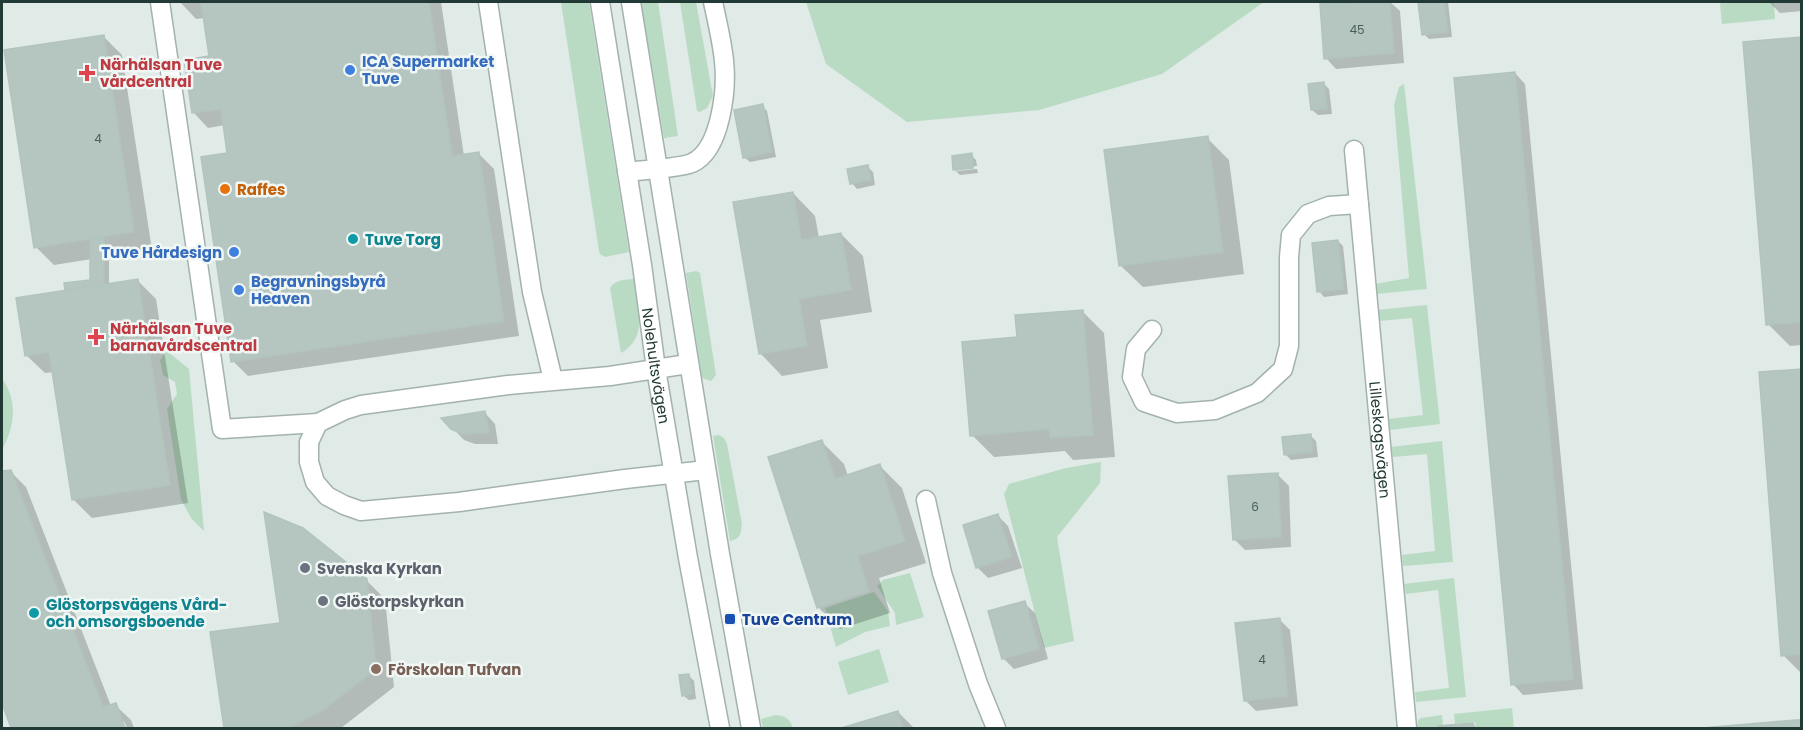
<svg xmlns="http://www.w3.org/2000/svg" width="1803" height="730" font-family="Poppins,sans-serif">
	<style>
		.green { fill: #b9dbc4 }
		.shadow { fill: #0003 }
		.building { fill: #b5c5bf; stroke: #b2c4be; stroke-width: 1.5 }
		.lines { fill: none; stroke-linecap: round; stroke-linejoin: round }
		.lane-casing { stroke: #a3b2ad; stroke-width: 21 }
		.street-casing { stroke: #a3b2ad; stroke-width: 21 }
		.lane { stroke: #fff; stroke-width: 18 }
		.street { stroke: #fff; stroke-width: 18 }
		.shop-dot { fill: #3f7fe0; stroke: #f0f7f4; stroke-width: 2 }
		.health-dot { fill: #e0444e; stroke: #f0f7f4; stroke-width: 2 }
		.food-dot { fill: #e8710a; stroke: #f0f7f4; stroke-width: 2 }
		.culture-dot { fill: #0f9aa8; stroke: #f0f7f4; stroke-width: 2 }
		.worship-dot { fill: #6b7280; stroke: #f0f7f4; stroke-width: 2 }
		.transit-dot { fill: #1a4fb4; stroke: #f0f7f4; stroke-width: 2 }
		.education-dot { fill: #8d6e63; stroke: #f0f7f4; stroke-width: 2 }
		.labels { text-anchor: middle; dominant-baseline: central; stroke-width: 5; stroke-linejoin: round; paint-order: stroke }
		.number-label { font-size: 12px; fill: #465d58 }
		.shop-label { font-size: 15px; font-weight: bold; fill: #366cbe; stroke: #f0f7f4; text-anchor: start }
		.health-label { font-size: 15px; font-weight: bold; fill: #be3a42; stroke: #f0f7f4; text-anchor: start }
		.food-label { font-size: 15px; font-weight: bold; fill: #c56008; stroke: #f0f7f4; text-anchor: start }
		.culture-label { font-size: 15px; font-weight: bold; fill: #0d838f; stroke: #f0f7f4; text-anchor: start }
		.street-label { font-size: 15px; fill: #213a35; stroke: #f0f7f4 }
		.worship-label { font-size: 15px; font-weight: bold; fill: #5b616d; stroke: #f0f7f4; text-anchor: start }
		.transit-label { font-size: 15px; font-weight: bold; fill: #164399; stroke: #f0f7f4; text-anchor: start }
		.education-label { font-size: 15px; font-weight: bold; fill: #785e54; stroke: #f0f7f4; text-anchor: start }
	</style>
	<rect width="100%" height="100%" fill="#e0eae6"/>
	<g class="green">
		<polygon points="561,2 589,2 629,252 605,257 600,254 599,251"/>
		<polygon points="641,2 658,2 678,136 664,138"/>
		<polygon points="680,2 696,2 713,96 707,108 700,112 697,111"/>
		<polygon points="806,2 1264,2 1162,74 1039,110 907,122 826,64"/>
		<polygon points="1722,2 1771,2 1774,5 1775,19 1722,24 1720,4"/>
		<polygon points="1404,84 1427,289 1376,294 1375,284 1409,278 1394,105 1399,87"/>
		<polygon points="696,271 700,273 716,375 711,381 702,378 686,273"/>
		<path d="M634,279C638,305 649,338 621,353L610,288C616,279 624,280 634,279Z"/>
		<polygon points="1427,305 1440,424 1390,430 1389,419 1423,415 1412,318 1379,321 1377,310"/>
		<polygon points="167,351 189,369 204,531 191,518 181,499 167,409 177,394 175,382 163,375 160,360"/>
		<path d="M2,378C18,402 15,425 2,450Z"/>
		<path d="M719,435L724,438L727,444L742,524C741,534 740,539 730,541L713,436Z"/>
		<polygon points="1442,441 1453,562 1403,566 1402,555 1435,551 1427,454 1393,457 1391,447"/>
		<polygon points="1101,462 1100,483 1057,537 1074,641 1044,648 1004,494 1009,484 1066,468"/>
		<polygon points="910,573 924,617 896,625 895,613 877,586 883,580"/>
		<polygon points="1454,578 1466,697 1416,702 1415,692 1449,688 1438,590 1406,594 1404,584"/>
		<polygon points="874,592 888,611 890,626 865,632 836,647 825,608"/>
		<polygon points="879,649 889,682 848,695 838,662"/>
		<polygon points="1512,708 1514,728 1476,728 1475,722 1455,724 1454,714"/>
		<path d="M776,715C786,716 790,719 793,728H763L761,719Z"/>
		<polygon points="1442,715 1443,726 1437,727 1436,728 1417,728 1418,720 1421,718"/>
	</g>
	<g class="shadow">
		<polygon points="180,2 441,2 464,156 479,154 494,169 519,336 248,376 233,361 229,154 225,125 208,128 193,112 211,58 205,18 196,19"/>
		<polygon points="1378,2 1390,2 1400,11 1404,63 1336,69 1326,58 1321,6"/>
		<polygon points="1420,2 1448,2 1452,37 1429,39 1424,34"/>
		<polygon points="1769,2 1802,2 1802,11 1780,13"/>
		<polygon points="103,36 122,55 152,250 109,257 109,285 138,281 156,299 188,503 92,518 73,499 54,372 45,373 26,355 67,292 92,281 92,259 54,265 36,247"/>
		<polygon points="1802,38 1802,345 1790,346 1768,324"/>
		<polygon points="1515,73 1525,84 1583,689 1523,695 1513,684"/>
		<polygon points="1324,84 1329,89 1332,114 1318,115 1312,110"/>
		<polygon points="762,106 767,111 776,157 750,162 744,157"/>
		<polygon points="1207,138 1229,160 1244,274 1143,287 1120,265"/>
		<polygon points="971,155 976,160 977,166 957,168 957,171 977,169 978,173 960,175 955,170"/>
		<polygon points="867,166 873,172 875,185 857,189 852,183"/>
		<polygon points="793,193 815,216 819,238 841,234 863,256 872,312 820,320 828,368 782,376 760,353"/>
		<polygon points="1338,241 1343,246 1348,294 1324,297 1319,291"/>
		<polygon points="1082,311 1104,333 1115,457 1073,460 1065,451 994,457 972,435 1019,338"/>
		<polygon points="1802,370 1802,674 1783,655"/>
		<polygon points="485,413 495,424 498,444 475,444 464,440 444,419"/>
		<polygon points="1311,436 1316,441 1318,457 1291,460 1286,455"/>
		<polygon points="822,442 844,464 848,476 880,466 902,488 926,563 879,578 890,613 840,629 818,607"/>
		<polygon points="11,472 26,487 111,706 115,705 131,720 134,728 127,728 124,721 121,721 124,728 13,728 2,699 2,473"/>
		<polygon points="1278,475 1289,486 1291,547 1245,550 1234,539"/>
		<polygon points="998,516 1008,526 1022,568 988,578 978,568 965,526"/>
		<polygon points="366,580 385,599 394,687 341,728 226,728 211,633 282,624"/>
		<polygon points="1024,603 1035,613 1048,659 1014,669 1003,658"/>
		<polygon points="1280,620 1290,630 1298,706 1256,711 1245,700"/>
		<polygon points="688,675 694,681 696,699 689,700 683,695"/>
		<polygon points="898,712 914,728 846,728"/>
		<polygon points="1802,721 1802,728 1719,728"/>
		<polygon points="1473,724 1477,728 1440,728"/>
	</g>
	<g class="building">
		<polygon points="201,2 429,2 452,156 479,152 504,321 231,362 201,157 227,153 221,109 192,113 184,60 209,56"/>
		<polygon points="1358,2 1390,2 1394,53 1324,59 1320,4"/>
		<polygon points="1418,2 1444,2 1448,32 1422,35"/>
		<polygon points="104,35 134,232 34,248 4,50"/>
		<polygon points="1802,37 1802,322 1766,325 1743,42"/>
		<polygon points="1515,72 1573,679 1511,685 1454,78"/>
		<polygon points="1324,82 1327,109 1311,110 1308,84"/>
		<polygon points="763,104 772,152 743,158 734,110"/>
		<polygon points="1208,136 1223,252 1119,266 1104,150"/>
		<polygon points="972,153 973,168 953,170 952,156"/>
		<polygon points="868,165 871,180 850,184 847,169"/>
		<polygon points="793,192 801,240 841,233 851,290 799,299 807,346 759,354 733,202"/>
		<polygon points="104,237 104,285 65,291 64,283 90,280 90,239"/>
		<polygon points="1338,240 1344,289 1317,292 1312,243"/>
		<polygon points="138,279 170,485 72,500 49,352 25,356 16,298"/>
		<polygon points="1083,310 1093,435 1050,438 1049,429 970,436 962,342 1017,337 1015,315"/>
		<polygon points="1802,369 1802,654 1781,656 1759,372"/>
		<polygon points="485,411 489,433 463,434 451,429 441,418"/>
		<polygon points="1311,434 1313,452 1284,455 1282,437"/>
		<polygon points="822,440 835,479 880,464 905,541 858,556 869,591 817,608 768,457"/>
		<polygon points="11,470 103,707 116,703 125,728 11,728 2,703 2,471"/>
		<polygon points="1278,473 1281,537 1233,540 1228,476"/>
		<polygon points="264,512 303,528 367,579 376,669 323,710 289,728 224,728 210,632 280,623"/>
		<polygon points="998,514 1012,557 976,568 963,525"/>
		<polygon points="1025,601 1039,649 1002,659 988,611"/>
		<polygon points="1280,618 1288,696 1244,701 1235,623"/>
		<polygon points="689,674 692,694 682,696 679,675"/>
		<polygon points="898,711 903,728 845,728 844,727"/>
		<polygon points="1796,720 1802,720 1802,728 1702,728"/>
		<polygon points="1473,723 1474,728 1439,728 1438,726"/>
	</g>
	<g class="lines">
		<defs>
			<g id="lane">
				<polyline points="160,2 222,429 318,423"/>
				<polyline points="488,2 532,292 553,380"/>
				<path d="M627,172C642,170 681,168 692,163C721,150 727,89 724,61C722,41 717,21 713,2"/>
				<polyline points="1152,330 1136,349 1132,377 1144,402 1177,413 1215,410 1257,393 1283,369 1289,346 1289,257 1291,235 1308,214 1329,206 1359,204"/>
				<polyline points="926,500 942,573 978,684 996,728"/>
			</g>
			<g id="street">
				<path id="s1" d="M600,2L642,265L656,369L688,558L720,728"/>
				<polyline points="631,2 720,554 751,728"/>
				<path id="s2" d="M1354,150L1407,728"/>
				<polyline points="688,364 610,376 508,385 361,405 345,410 318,423 309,442 309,462 315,482 327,496 344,505 361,511 459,502 625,479 706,470"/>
			</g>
		</defs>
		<use href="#lane" class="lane-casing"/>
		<use href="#street" class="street-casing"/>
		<use href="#lane" class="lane"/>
		<use href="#street" class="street"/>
	</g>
	<g class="shop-dot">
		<circle cx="350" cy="70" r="6"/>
		<circle cx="234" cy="252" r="6"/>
		<circle cx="239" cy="290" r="6"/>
	</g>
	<g class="health-dot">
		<path d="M84 64h6v6h6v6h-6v6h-6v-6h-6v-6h6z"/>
		<path d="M93 328h6v6h6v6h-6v6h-6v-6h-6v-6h6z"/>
	</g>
	<circle class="food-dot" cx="225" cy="189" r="6"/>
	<g class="culture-dot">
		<circle cx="353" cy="239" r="6"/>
		<circle cx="34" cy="613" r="6"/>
	</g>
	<g class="worship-dot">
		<circle cx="305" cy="568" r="6"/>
		<circle cx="323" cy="601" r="6"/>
	</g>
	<rect class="transit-dot" x="724" y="613" width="12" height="12" rx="3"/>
	<circle class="education-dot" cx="376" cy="669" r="6"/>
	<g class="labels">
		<g class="number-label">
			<text x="1357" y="29">45</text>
			<text x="98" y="138">4</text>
			<text x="1255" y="506">6</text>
			<text x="1262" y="659">4</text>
		</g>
		<g class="shop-label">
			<text x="362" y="61">ICA Supermarket<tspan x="362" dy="17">Tuve</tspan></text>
			<text x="222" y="252" text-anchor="end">Tuve Hårdesign</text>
			<text x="251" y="281">Begravningsbyrå<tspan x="251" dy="17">Heaven</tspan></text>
		</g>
		<g class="health-label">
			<text x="100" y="64">Närhälsan Tuve<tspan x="100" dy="17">vårdcentral</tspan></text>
			<text x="110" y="328">Närhälsan Tuve<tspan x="110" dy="17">barnavårdscentral</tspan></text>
		</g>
		<g class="food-label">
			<text x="237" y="189">Raffes</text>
		</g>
		<g class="culture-label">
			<text x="365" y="239">Tuve Torg</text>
			<text x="46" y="604">Glöstorpsvägens Vård-<tspan x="46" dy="17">och omsorgsboende</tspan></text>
		</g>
		<g class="street-label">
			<text stroke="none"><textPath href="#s1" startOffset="368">Nolehultsvägen</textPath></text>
			<text stroke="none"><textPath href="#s2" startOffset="291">Lilleskogsvägen</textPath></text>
		</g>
		<g class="worship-label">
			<text x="317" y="568">Svenska Kyrkan</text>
			<text x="335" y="601">Glöstorpskyrkan</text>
		</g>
		<g class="transit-label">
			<text x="742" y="619">Tuve Centrum</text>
		</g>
		<g class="education-label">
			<text x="388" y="669">Förskolan Tufvan</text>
		</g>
	</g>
	<rect width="1803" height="730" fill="none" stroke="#213a35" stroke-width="6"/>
</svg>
